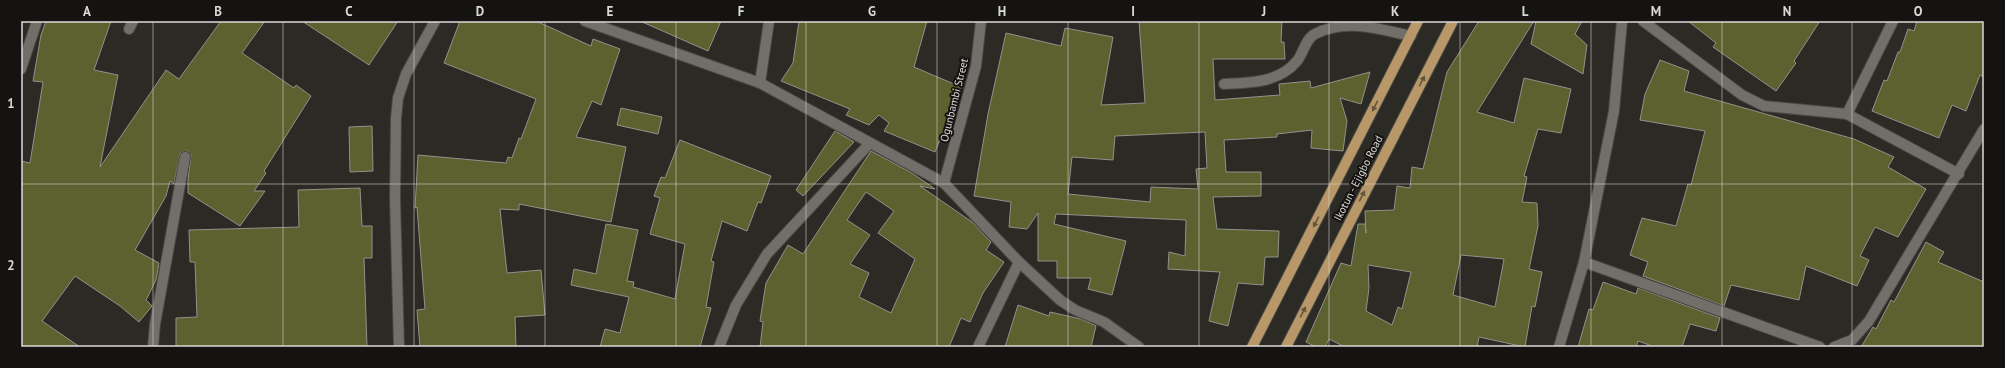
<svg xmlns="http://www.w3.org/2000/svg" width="2005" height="368" font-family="'PT Sans',sans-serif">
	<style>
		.building { fill: #5b612f; stroke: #91928b; fill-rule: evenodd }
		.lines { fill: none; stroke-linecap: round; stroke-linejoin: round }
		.minor-casing { stroke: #484742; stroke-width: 12 }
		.primary-casing { stroke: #484742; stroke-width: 12 }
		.minor { stroke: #716f69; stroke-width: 10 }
		.primary { stroke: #b89768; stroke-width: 10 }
		.oneway { fill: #66553c }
		.grid { fill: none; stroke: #dbdad7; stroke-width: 1; stroke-opacity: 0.55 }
		.labels { text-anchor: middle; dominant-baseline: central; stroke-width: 4; stroke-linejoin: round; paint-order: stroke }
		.street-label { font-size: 11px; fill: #dbdad7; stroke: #141311 }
		.neatline { fill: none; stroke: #dbdad7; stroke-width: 1.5 }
		.grid-label { font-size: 13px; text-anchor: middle; font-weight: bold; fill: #dbdad7 }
	</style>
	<rect width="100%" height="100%" fill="#2c2a25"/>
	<g class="building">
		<polygon points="46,21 111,21 94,70 118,75 100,167 166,70 179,79 221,21 265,21 242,53 294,88 296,85 311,96 264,171 266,173 254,191 265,191 240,226 188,193 188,179 191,155 187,151 180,153 174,184 170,181 166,196 135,250 159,263 156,280 146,300 152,306 139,322 120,306 75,276 42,321 80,347 21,347 21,161 30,163 43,82 33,81 41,35"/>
		<polygon points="302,21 398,21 369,65"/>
		<polygon points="460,21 536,21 591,46 593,39 620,49 601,105 592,101 576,137 626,147 611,222 519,204 519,210 500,209 507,273 541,270 545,315 515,317 516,347 420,347 417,310 425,309 417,207 415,208 418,155 506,163 508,157 512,158 519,138 521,139 536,99 444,63"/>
		<polygon points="640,21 721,21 708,51"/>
		<polygon points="799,21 927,21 914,67 961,87 935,152 884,131 889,123 879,115 869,125 846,115 850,109 781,81 793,63"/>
		<path d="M1139,21H1282L1281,42H1284L1285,59H1213L1215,100L1280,95L1279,84L1310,81L1311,88L1370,72L1361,104L1340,98L1347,121L1343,151L1311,148L1312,130L1277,134V137L1224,140L1226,172H1261V196L1213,197L1217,229L1279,231L1278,257H1265L1263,285L1238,283L1228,326L1209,321L1220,272L1168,269L1169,252L1185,256L1186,220L1056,214L1054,224L1126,241L1112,295L1088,289L1091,278H1057V261H1038V213L1027,229L1009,227L1011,202L974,196L988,114L1006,33L1061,46L1065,28L1113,37L1101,105L1145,103ZM1205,132L1207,168L1196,169L1198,189L1151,187L1150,202L1068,194L1072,157L1113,160L1115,136Z"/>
		<path d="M1479,21H1534L1477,112L1514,123L1524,78L1571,89L1561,133L1538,129L1524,176L1527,177L1522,202L1537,203L1538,226L1529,269L1542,272L1535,307L1532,306L1525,347L1479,337L1477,347H1345L1329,339L1325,347H1316L1306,342L1341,263L1351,266L1358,224H1365L1366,233L1365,211L1394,210L1397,186L1410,188L1412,167L1423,169L1447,72ZM1461,255L1504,259L1495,307L1453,295ZM1368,265L1411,272L1402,309L1398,307L1392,325L1366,311L1369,288Z"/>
		<polygon points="1536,21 1582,21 1575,34 1587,45 1583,74 1531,44"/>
		<polygon points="1688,21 1820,21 1794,61 1796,63 1776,91 1713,47 1716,43"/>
		<polygon points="1917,21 1984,21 1984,77 1980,75 1966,111 1952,105 1939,138 1872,111 1884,80 1887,81 1898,52 1900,52 1908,29 1914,31"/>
		<polygon points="1660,60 1689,71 1684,91 1854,139 1894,157 1888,167 1926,189 1898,237 1875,227 1860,256 1869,260 1857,286 1806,266 1799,300 1731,285 1724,306 1643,276 1648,262 1630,255 1642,218 1676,226 1688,184 1691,185 1705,131 1640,120 1645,94"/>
		<polygon points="621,108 662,117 658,134 617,125"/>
		<polygon points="372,126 373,171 350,172 349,127"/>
		<polygon points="835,131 854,142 803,196 796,190"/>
		<polygon points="680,140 771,176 761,203 758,202 747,231 722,221 711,261 714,262 706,307 711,308 700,347 600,347 605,329 620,333 629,297 571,285 574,269 596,274 606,224 638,230 627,281 634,282 633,287 675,299 685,244 650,234 660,198 654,196 661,177 665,178"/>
		<path d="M871,151L912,173L935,189L920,186L972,222L991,242L986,250L1004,262L983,293L970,322L961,318L949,347H760L763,322L760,321L766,283L788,245L803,254ZM866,192L894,211L878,233L915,259L891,313L859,297L869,273L850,264L870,235L847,220Z"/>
		<polygon points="360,188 362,226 372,226 372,258 364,258 367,347 176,347 176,318 197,317 195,262 190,262 189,230 299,227 298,190"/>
		<polygon points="1926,242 1944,252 1938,262 1984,282 1984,347 1861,347 1873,327 1876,329 1891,300 1894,302"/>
		<polygon points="1603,282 1636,294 1638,288 1720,318 1716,331 1690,324 1682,347 1655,347 1638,341 1636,347 1578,347 1589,309 1593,310"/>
		<polygon points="1018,305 1049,316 1050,312 1081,319 1096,326 1091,347 1005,347"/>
	</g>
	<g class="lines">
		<defs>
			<g id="minor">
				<polyline points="585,21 760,83 944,183 1019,262 1060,300 1075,310 1104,322 1139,347"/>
				<polyline points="1643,21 1742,95 1764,106 1847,114"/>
				<polyline points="1893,21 1847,114 1959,174"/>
				<polyline points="129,29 133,21"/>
				<polyline points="21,69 37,21"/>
				<polyline points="760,83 769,21"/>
				<path d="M1224,84C1249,83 1279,83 1297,61C1303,54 1306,38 1315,34C1346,18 1380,29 1411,36"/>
				<polyline points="944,183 976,66 981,21"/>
				<polyline points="1584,262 1820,347"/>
				<polyline points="153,347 155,324 185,157"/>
				<polyline points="399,347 395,199 396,118 398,98 406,74 435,21"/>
				<polyline points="719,347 736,305 767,254 870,143"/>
				<polyline points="978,347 1019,262"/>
				<polyline points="1559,347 1584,262 1614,111 1622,21"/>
				<polyline points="1834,347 1852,340 1869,321 1984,129"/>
			</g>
			<g id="primary">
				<polyline points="1252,347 1418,21"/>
				<polyline points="1286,347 1453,21"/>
			</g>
		</defs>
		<use href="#minor" class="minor-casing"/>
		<use href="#primary" class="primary-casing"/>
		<use href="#minor" class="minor"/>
		<use href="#primary" class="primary"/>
	</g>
	<defs><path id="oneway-solid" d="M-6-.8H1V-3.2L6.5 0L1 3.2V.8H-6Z"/></defs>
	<g class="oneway">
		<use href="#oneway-solid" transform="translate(1422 81) rotate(-63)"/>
		<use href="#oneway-solid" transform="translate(1375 106) rotate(117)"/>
		<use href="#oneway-solid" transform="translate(1362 196) rotate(-63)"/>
		<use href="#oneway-solid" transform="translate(1316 222) rotate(117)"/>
		<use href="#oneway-solid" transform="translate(1303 312) rotate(-63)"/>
	</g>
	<path class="grid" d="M153,21V347M283,21V347M414,21V347M545,21V347M676,21V347M806,21V347M937,21V347M1068,21V347M1199,21V347M1329,21V347M1460,21V347M1591,21V347M1722,21V347M1852,21V347M21,184H1984"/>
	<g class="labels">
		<g class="street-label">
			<text transform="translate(954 100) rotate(-76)">Ogunbambi Street</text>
			<text transform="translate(1358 178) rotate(-63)">Ikotun - Ejigbo Road</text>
		</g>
	</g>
	<rect width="2005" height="368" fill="none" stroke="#141311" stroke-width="44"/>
	<rect x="22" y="22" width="1961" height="324" class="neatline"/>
	<g class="grid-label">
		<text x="87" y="16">A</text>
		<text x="218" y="16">B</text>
		<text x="349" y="16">C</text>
		<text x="480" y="16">D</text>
		<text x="610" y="16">E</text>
		<text x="741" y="16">F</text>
		<text x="872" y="16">G</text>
		<text x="1002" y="16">H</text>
		<text x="1133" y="16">I</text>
		<text x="1264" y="16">J</text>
		<text x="1395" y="16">K</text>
		<text x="1525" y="16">L</text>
		<text x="1656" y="16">M</text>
		<text x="1787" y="16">N</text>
		<text x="1918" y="16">O</text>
		<text x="11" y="108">1</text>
		<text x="11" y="270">2</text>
	</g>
</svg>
